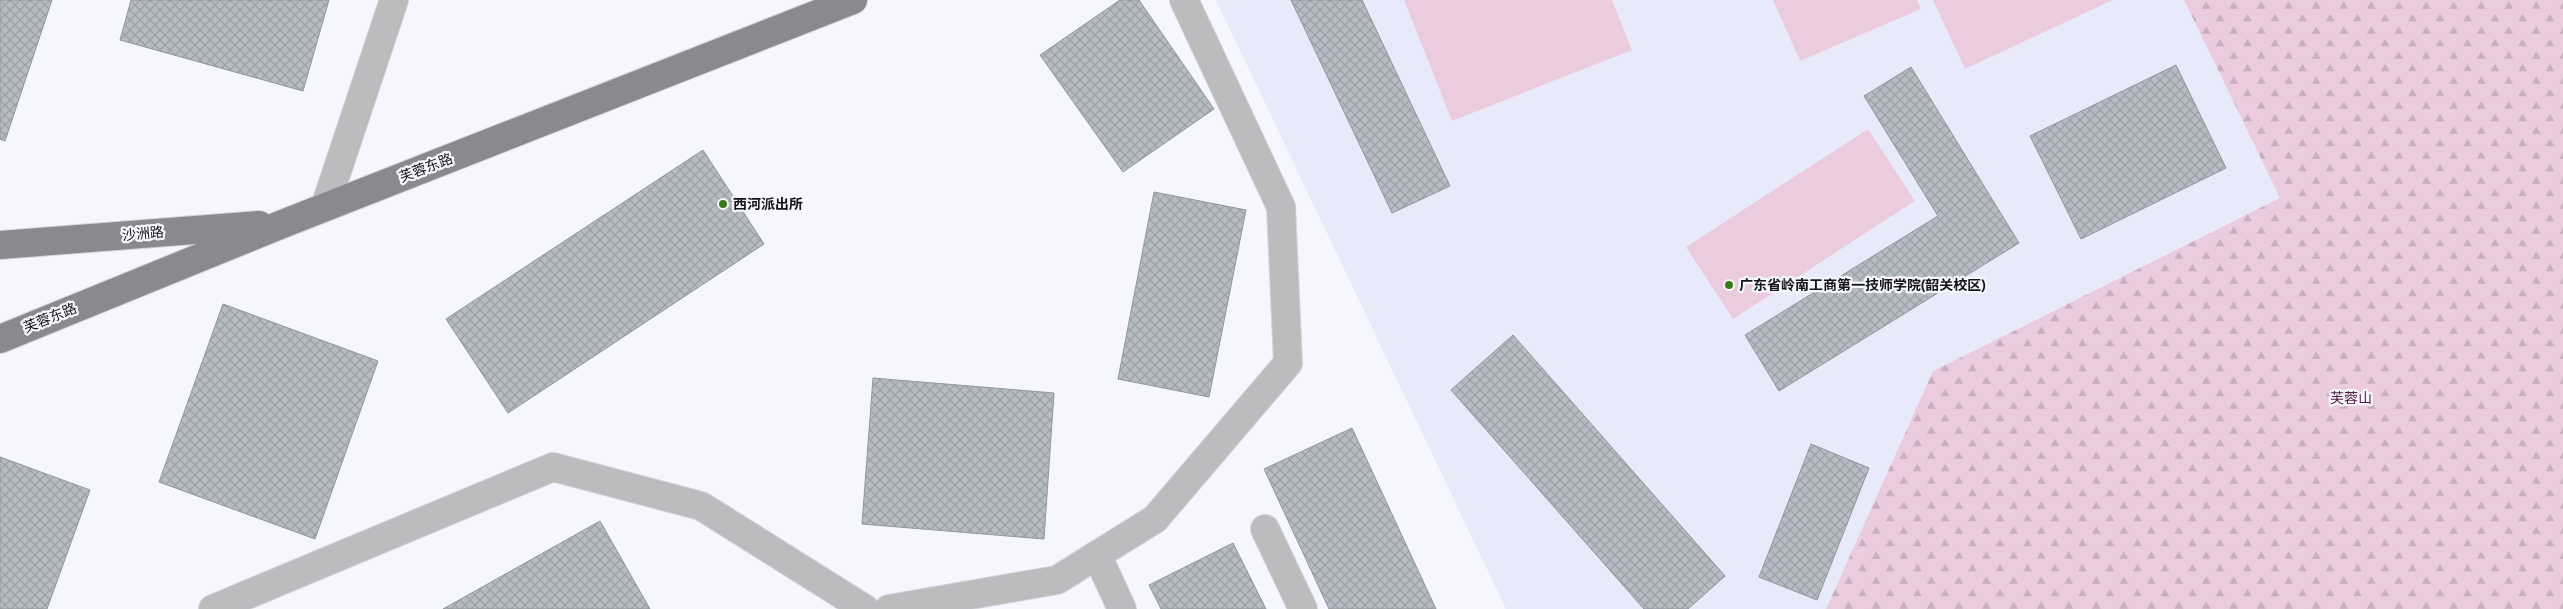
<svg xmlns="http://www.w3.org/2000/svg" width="2563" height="609" font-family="'Varela Round','Noto Sans SC',sans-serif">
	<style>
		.built { fill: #e8eafa }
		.forest { fill: url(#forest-firs) }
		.pitch { fill: #ebccdf }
		.building { fill: url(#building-cross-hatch); stroke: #91969c }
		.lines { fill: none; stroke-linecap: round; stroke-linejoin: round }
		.minor-casing { stroke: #d2d2da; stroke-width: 30 }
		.major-casing { stroke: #d2d2da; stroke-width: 30 }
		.minor { stroke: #bcbbbe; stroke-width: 28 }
		.major { stroke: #8b888e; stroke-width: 28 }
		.poi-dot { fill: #387b1b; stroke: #f6f6ff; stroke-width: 2 }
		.labels { text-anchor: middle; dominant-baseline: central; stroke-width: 4.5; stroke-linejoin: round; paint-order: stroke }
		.street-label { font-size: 14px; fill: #141517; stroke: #f6f6ff }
		.poi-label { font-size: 14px; font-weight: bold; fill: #141517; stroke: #f6f6ff; text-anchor: start }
		.park-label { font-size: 14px; fill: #511a42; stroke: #f6f6ff }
	</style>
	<defs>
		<pattern id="forest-firs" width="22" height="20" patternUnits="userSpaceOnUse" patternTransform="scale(1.25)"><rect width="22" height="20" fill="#ebccdf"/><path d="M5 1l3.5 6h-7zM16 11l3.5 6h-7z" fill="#c9aebf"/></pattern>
		<pattern id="building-cross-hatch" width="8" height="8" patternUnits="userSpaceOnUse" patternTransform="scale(1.25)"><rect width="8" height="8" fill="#b6bcc3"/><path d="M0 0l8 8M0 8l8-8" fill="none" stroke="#9ca1a7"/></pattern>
	</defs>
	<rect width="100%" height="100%" fill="#f6f6ff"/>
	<polygon class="built" points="1216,0 2184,0 2280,198 1933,371 1826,609 1506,609"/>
	<polygon class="forest" points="2184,0 2563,0 2563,609 1826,609 1933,371 2280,198"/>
	<g class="pitch">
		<polygon points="1404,0 1612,0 1632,50 1452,121"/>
		<polygon points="1773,0 1917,0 1921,9 1800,61"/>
		<polygon points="1933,0 2113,0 1965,69"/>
		<polygon points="1868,129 1915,201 1733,319 1686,247"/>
	</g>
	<g class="building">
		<polygon points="0,0 52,0 5,141 0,139"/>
		<polygon points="131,0 329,0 303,91 120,40"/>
		<polygon points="1120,0 1139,0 1214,109 1123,172 1040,55"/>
		<polygon points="1291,0 1362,0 1450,186 1392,213"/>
		<polygon points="2176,65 2226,168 2081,239 2030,136"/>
		<polygon points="1911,67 2019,243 1779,391 1745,335 1938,216 1864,96"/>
		<polygon points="703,150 764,244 508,413 446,319"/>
		<polygon points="1154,192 1246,210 1209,397 1118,379"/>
		<polygon points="223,304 378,361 315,539 159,482"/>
		<polygon points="1513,335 1725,576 1688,609 1644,609 1451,390"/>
		<polygon points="873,378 1054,393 1044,539 862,524"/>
		<polygon points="1352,428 1436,609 1329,609 1264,469"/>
		<polygon points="1811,444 1869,468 1817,600 1759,577"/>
		<polygon points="0,457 90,490 47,609 0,609"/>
		<polygon points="600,521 650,609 443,609"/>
		<polygon points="1233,543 1266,609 1161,609 1149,585"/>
	</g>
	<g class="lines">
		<defs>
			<g id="minor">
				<polyline points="325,207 394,0"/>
				<polyline points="1265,529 1303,609"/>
				<polyline points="1097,555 1122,609"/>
				<polyline points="213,609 553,467 701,506 865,609"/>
				<polyline points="889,609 1057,580 1097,555 1155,519 1288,363 1281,207 1184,0"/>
			</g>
			<g id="major">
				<polyline points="0,245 259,225"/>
				<polyline points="0,339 285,223 853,0"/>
			</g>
		</defs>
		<use href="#minor" class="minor-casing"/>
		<use href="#major" class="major-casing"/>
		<use href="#minor" class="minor"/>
		<use href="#major" class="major"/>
	</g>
	<g class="poi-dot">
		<circle cx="723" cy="204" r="5"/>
		<circle cx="1729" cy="285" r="5"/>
	</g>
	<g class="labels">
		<g class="street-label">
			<text transform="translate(426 168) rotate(-21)">芙蓉东路</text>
			<text transform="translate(143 234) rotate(-5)">沙洲路</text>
			<text transform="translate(50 318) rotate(-22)">芙蓉东路</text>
		</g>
		<g class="poi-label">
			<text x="733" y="204">西河派出所</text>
			<text x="1739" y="285">广东省岭南工商第一技师学院(韶关校区)</text>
		</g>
		<g class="park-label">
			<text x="2351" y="398">芙蓉山</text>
		</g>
	</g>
</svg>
